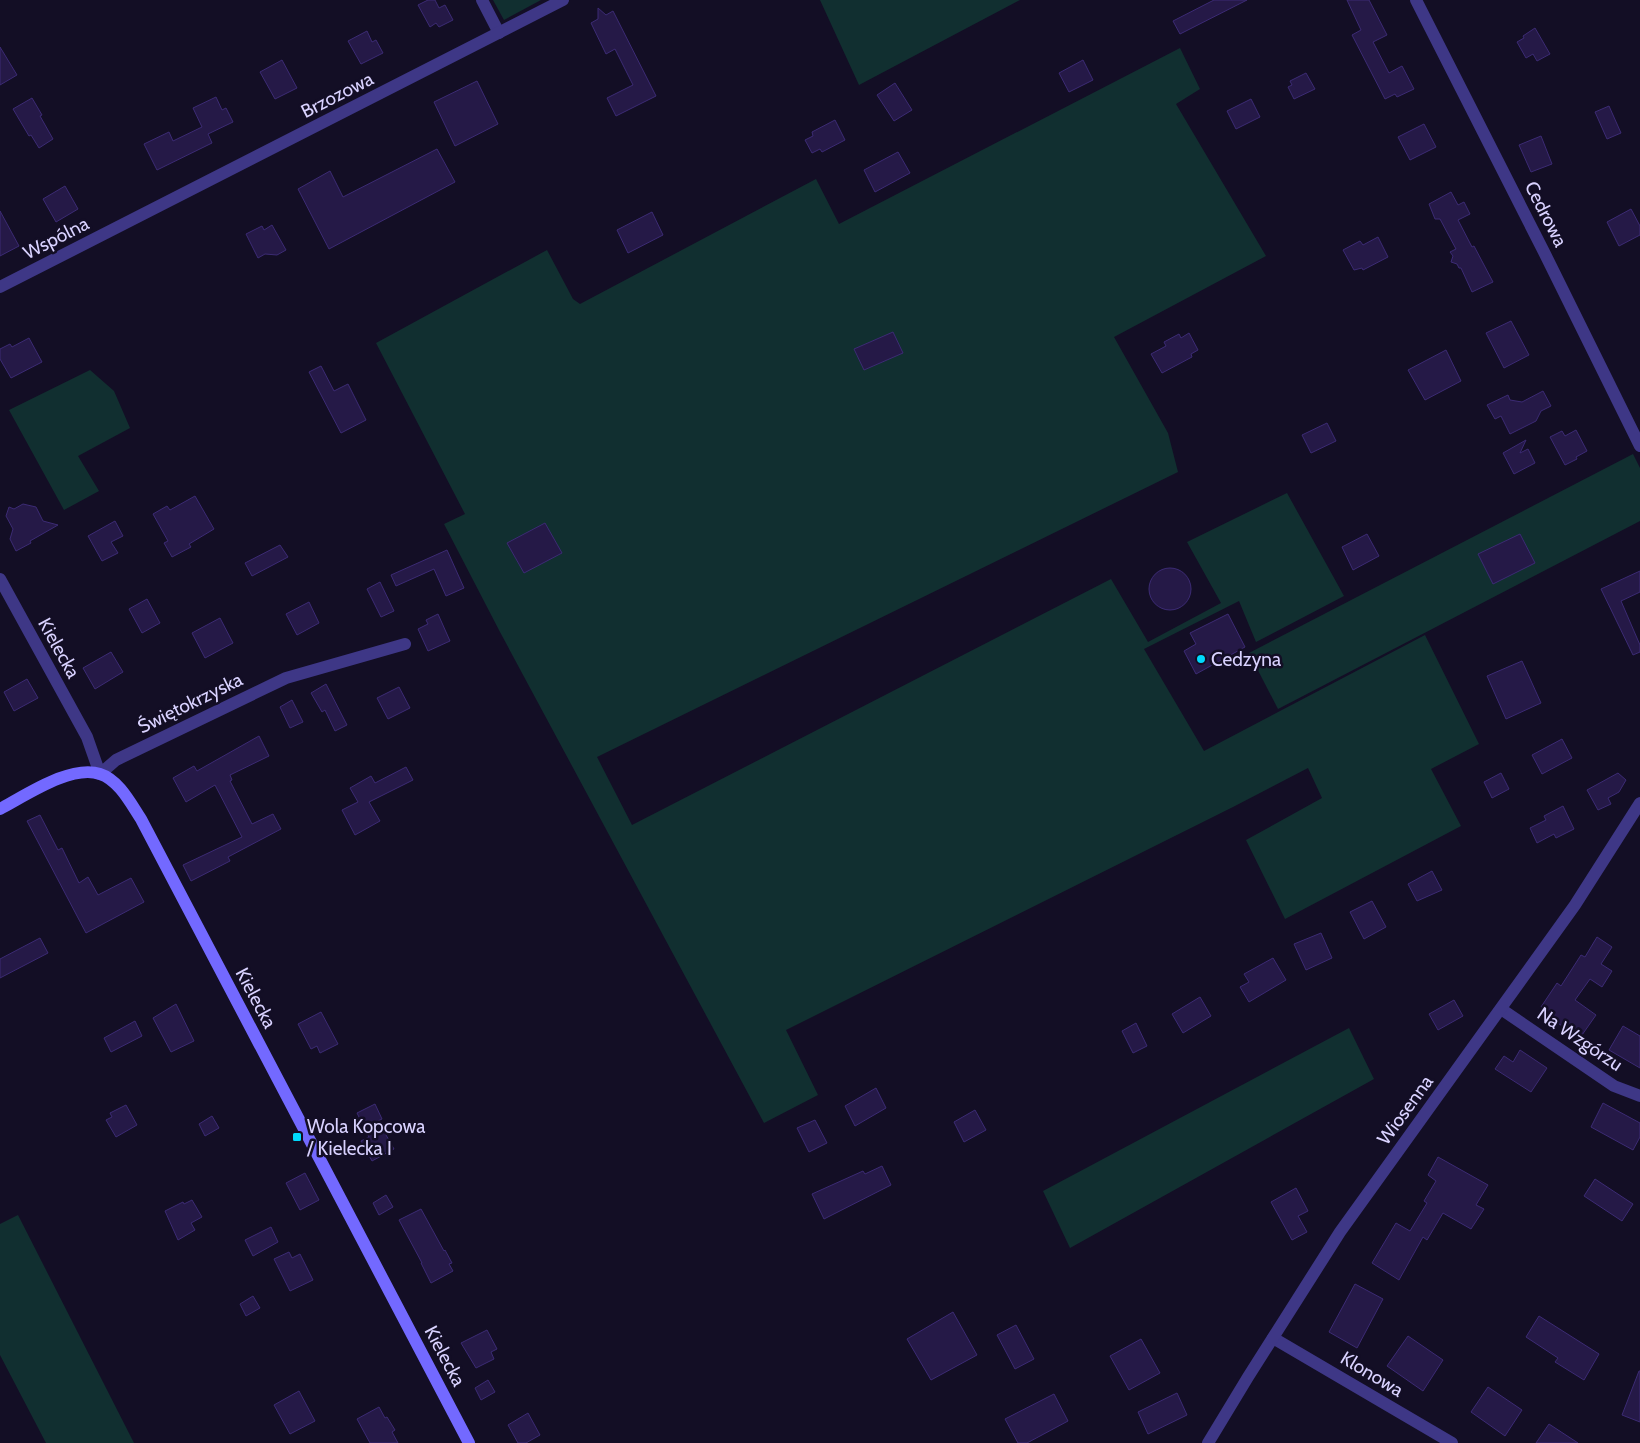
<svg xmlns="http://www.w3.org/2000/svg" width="1640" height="1443" font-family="Cabin,sans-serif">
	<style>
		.green { fill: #112f30 }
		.building { fill: #251947; stroke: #3c2b74 }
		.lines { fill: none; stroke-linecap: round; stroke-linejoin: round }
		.street { stroke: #3e3786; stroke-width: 12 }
		.secondary { stroke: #7369ff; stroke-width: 12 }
		.poi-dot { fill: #00d9fd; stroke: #130e25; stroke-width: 2 }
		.labels { text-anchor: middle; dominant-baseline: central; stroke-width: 5; stroke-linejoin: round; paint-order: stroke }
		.street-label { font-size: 19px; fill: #d9d2ff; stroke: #130e25 }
		.poi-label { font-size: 19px; fill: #d9d2ff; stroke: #130e25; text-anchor: start }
	</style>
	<rect width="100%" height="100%" fill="#130e25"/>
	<g class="green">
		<polygon points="493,0 541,0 504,20"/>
		<polygon points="820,0 1020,0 859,85"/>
		<polygon points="1180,48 1200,89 1176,104 1266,256 1114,337 1168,433 1178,472 597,757 632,825 1111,579 1148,642 1221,603 1187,542 1287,493 1344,596 1256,642 1239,601 1144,649 1204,751 1425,635 1479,744 1431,769 1461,826 1285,919 1246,840 1322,798 1308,768 1233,807 786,1030 818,1095 764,1123 500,632 444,524 465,514 376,343 547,250 573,299 580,304 816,179 839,224"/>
		<polygon points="90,370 114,391 130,428 78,456 99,491 64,510 9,410"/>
		<polygon points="1633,454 1640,468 1640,521 1278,709 1249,653"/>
		<polygon points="1349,1028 1374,1079 1070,1248 1043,1191"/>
		<polygon points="18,1215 134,1443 46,1443 0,1355 0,1224"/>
	</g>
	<g class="building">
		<polygon points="428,0 435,0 439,8 445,5 453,20 439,27 436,23 430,27 418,5"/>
		<polygon points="1214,0 1247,0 1180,34 1173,21"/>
		<polygon points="1347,0 1369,0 1387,35 1373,42 1389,73 1402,66 1414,89 1397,97 1395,94 1385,99 1352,35 1361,30"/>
		<polygon points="598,8 606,15 613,11 656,96 616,116 607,98 633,85 615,49 606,54 591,23 598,19"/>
		<polygon points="1535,28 1550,54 1537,61 1533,54 1526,58 1517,42 1524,38 1523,36"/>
		<polygon points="367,31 372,42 376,40 383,53 361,64 348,41"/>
		<polygon points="0,47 17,75 0,85"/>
		<polygon points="282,60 297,88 275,99 260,72"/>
		<polygon points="1083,60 1093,80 1069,92 1059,73"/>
		<polygon points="1306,73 1315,89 1294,99 1288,87 1292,85 1290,81"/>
		<polygon points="477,81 498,124 455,146 434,102"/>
		<polygon points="895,83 912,110 894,121 877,95"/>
		<polygon points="216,97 222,110 226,108 233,122 208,134 212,143 157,170 144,144 169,132 173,141 202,127 193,108"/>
		<polygon points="32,98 42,115 40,116 53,139 39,148 31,135 29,136 13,109"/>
		<polygon points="1251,99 1260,117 1236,129 1227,111"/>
		<polygon points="1609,106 1621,133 1607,139 1595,112"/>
		<polygon points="835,120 845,140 822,152 820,149 812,153 805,140 813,136 812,132"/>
		<polygon points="1424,124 1436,147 1410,160 1398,137"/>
		<polygon points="1541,136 1552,164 1531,172 1519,145"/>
		<polygon points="437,149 455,182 329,249 298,189 330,171 343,197"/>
		<polygon points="898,152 910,173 875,192 864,170"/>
		<polygon points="65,186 78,209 56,222 43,199"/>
		<polygon points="1451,192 1458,205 1464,202 1470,214 1458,220 1472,247 1474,246 1493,282 1472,292 1461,268 1459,268 1457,264 1451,262 1453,256 1450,252 1456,249 1440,219 1435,219 1429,204"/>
		<polygon points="1631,209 1640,226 1640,235 1619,246 1607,222"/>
		<polygon points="0,211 19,246 0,256"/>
		<polygon points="652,212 663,235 628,253 617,230"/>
		<polygon points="272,225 286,250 277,255 265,254 258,258 246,234 262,226 264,230"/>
		<polygon points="1378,237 1388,257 1363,270 1362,268 1354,270 1343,250 1360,241 1363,245"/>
		<polygon points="1511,321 1529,355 1504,368 1486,333"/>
		<polygon points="893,332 903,353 864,370 854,349"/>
		<polygon points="1189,333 1198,350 1191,354 1192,357 1162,373 1151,354 1166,346 1164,342 1179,334 1181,338"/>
		<polygon points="29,338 42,362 11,378 0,359 0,349 10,344 12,347"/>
		<polygon points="1446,350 1461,381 1425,400 1408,370"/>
		<polygon points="321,366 334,391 348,384 366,420 341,433 309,372"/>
		<polygon points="1543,391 1551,406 1541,411 1536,421 1510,434 1501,416 1495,419 1487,405 1508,395 1510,400 1522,402"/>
		<polygon points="1327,423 1336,441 1311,453 1302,435"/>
		<polygon points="1576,430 1587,451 1576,457 1577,459 1565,465 1550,437 1562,431 1565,436"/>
		<polygon points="1526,440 1520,453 1528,449 1535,463 1514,474 1503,453"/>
		<polygon points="195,496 214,529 189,544 191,547 172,557 164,543 168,541 153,514 167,506 170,510"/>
		<polygon points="23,504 36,507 43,521 58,525 30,541 31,543 16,551 10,539 13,529 6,516 9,507 14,509"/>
		<polygon points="115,521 123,536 111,542 118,553 102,561 88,536"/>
		<polygon points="545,523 562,553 524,573 507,543"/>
		<polygon points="1367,534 1379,556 1353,570 1342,547"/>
		<polygon points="1520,534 1535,563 1493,584 1478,554"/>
		<polygon points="280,545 288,557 252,576 245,563"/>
		<polygon points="447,550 464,588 446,596 434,569 396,586 391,575"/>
		<circle cx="1170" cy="589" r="21"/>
		<polygon points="1640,571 1640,592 1621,601 1640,645 1640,652 1633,655 1601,589"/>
		<polygon points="380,582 394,611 381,617 367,589"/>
		<polygon points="147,599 160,623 142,633 129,609"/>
		<polygon points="309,602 319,623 297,635 286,614"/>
		<polygon points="438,614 450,641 428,651 418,629 428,624 426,620"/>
		<polygon points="1228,614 1245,647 1196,674 1184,651 1196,644 1190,633"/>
		<polygon points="220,618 233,643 205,658 192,633"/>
		<polygon points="111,652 123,672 95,689 83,668"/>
		<polygon points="1522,661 1541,703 1506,719 1487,676"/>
		<polygon points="27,679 38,698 14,711 4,692"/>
		<polygon points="326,684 347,725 335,731 325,710 322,712 311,693"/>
		<polygon points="399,687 410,708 388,719 377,698"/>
		<polygon points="292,700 303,722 290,728 280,707"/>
		<polygon points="259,736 269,756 230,775 232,780 230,781 252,824 273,814 281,829 228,857 230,861 191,881 183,865 242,837 215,785 186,802 173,778 194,766 197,771"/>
		<polygon points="1562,739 1572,758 1542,774 1532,755"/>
		<polygon points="406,767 413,780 369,802 380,821 355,835 342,810 358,802 350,788 371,776 375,783"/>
		<polygon points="1501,773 1509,789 1492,798 1484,782"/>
		<polygon points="1618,773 1626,780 1619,792 1608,798 1611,804 1598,810 1587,790"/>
		<polygon points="1563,806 1574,829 1556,838 1554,834 1537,843 1530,828 1546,820 1544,816"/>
		<polygon points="40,815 58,850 62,848 79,883 88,877 98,895 131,878 144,902 86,933 27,821"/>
		<polygon points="1432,871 1442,890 1417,901 1408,884"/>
		<polygon points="1372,901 1386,927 1364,939 1350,912"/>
		<polygon points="1321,933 1332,958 1306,970 1294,944"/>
		<polygon points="1597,937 1612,947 1601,964 1612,971 1602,987 1590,979 1575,1000 1596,1015 1582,1035 1571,1028 1568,1030 1552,1019 1554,1016 1541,1007 1557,983 1561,986 1581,955 1585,957"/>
		<polygon points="40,938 48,953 0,978 0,959"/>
		<polygon points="1273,958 1286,980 1249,1002 1240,987 1249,982 1244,974"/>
		<polygon points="1200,997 1211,1016 1183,1033 1172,1014"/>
		<polygon points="1454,1000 1463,1016 1438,1030 1429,1014"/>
		<polygon points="176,1004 194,1041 171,1052 153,1018"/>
		<polygon points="321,1012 338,1044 320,1053 317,1046 311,1049 298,1024"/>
		<polygon points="135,1021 142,1036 111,1052 104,1038"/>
		<polygon points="1136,1023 1147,1046 1133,1053 1122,1031"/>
		<polygon points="1623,1026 1640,1036 1640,1068 1609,1050"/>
		<polygon points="1520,1050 1547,1068 1531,1092 1495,1069 1504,1056 1513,1062"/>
		<polygon points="876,1088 886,1108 855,1126 845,1106"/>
		<polygon points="1603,1103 1640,1123 1640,1137 1633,1150 1591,1127"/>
		<polygon points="375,1104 382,1119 378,1121 394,1149 372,1161 361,1141 369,1137 357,1113"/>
		<polygon points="126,1105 137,1125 116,1137 106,1120 112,1117 110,1113"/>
		<polygon points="975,1110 986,1130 964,1142 954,1122"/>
		<polygon points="212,1116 219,1128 205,1136 199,1124"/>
		<polygon points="815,1120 827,1143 809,1152 797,1128"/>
		<polygon points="1438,1157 1488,1185 1476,1205 1484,1209 1471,1229 1443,1213 1427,1240 1423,1237 1399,1280 1372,1263 1396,1223 1410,1231 1427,1203 1424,1201 1436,1181 1428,1175"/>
		<polygon points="882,1166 891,1185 824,1219 812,1194 863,1171 865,1174"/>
		<polygon points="305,1173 319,1200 300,1210 286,1183"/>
		<polygon points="1595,1179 1633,1204 1622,1221 1584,1196"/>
		<polygon points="1296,1188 1308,1211 1298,1216 1307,1232 1292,1240 1271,1202"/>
		<polygon points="386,1195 393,1207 379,1215 373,1203"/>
		<polygon points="192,1200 202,1217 191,1223 195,1230 178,1240 165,1211 183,1202 184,1204"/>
		<polygon points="421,1209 444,1251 445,1250 452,1263 449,1264 453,1271 431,1283 421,1263 422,1263 399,1220"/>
		<polygon points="271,1227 278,1242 253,1256 245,1240"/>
		<polygon points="289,1252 292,1258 300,1254 313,1280 290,1291 274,1259"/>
		<polygon points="1355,1284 1383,1299 1357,1348 1329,1332"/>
		<polygon points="253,1296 260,1308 246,1316 240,1304"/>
		<polygon points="953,1312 977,1355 931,1380 907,1339"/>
		<polygon points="1539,1316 1599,1354 1584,1380 1555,1362 1558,1358 1526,1337"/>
		<polygon points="1016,1325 1034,1359 1015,1369 997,1335"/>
		<polygon points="487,1330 497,1349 491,1352 494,1359 476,1368 461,1343"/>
		<polygon points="1408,1336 1443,1360 1423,1391 1387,1366"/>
		<polygon points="1141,1339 1160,1373 1129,1390 1110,1356"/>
		<polygon points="1639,1371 1640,1371 1640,1422 1622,1415"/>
		<polygon points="488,1380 495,1392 481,1400 475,1388"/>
		<polygon points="1488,1387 1522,1410 1505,1436 1471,1412"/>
		<polygon points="299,1391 315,1421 290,1434 274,1405"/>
		<polygon points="1177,1393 1187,1415 1148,1434 1138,1412"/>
		<polygon points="1054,1394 1068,1421 1027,1443 1018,1443 1005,1419"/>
		<polygon points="379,1407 385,1418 387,1417 395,1430 392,1432 398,1443 370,1443 357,1419"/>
		<polygon points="528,1413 540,1435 526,1443 518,1443 508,1425"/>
		<polygon points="1549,1424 1578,1443 1536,1443"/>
	</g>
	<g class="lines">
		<g class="street">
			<polyline points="482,0 499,33"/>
			<polyline points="1416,0 1545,254 1640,446"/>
			<polyline points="0,287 563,0"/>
			<polyline points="0,579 87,737 100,774 116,760 286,678 405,644"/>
			<polyline points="1501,1009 1614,1086 1640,1096"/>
			<polyline points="1273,1338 1452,1443"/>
			<polyline points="1208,1443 1248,1377 1340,1232 1575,905 1640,803"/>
		</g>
		<path class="secondary" d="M0,809C25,796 71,764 100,774C119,780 131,804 141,819L469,1443"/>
	</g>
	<g class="poi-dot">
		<circle cx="1201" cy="659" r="5"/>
		<rect x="292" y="1132" width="10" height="10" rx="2.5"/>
	</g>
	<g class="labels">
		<g class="street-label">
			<text transform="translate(337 95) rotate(-27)">Brzozowa</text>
			<text transform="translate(1546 214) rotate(63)">Cedrowa</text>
			<text transform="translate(56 238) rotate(-27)">Wspólna</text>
			<text transform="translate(59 648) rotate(61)">Kielecka</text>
			<text transform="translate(190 703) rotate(-26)">Świętokrzyska</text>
			<text transform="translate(256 998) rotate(62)">Kielecka</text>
			<text transform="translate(1580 1039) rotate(34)">Na Wzgórzu</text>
			<text transform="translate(1405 1110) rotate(-54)">Wiosenna</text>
			<text transform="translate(445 1356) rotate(62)">Kielecka</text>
			<text transform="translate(1372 1374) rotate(31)">Klonowa</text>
		</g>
		<g class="poi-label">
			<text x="1211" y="659">Cedzyna</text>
			<text x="307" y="1126">Wola Kopcowa<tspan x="307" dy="22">/ Kielecka I</tspan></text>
		</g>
	</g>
</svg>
